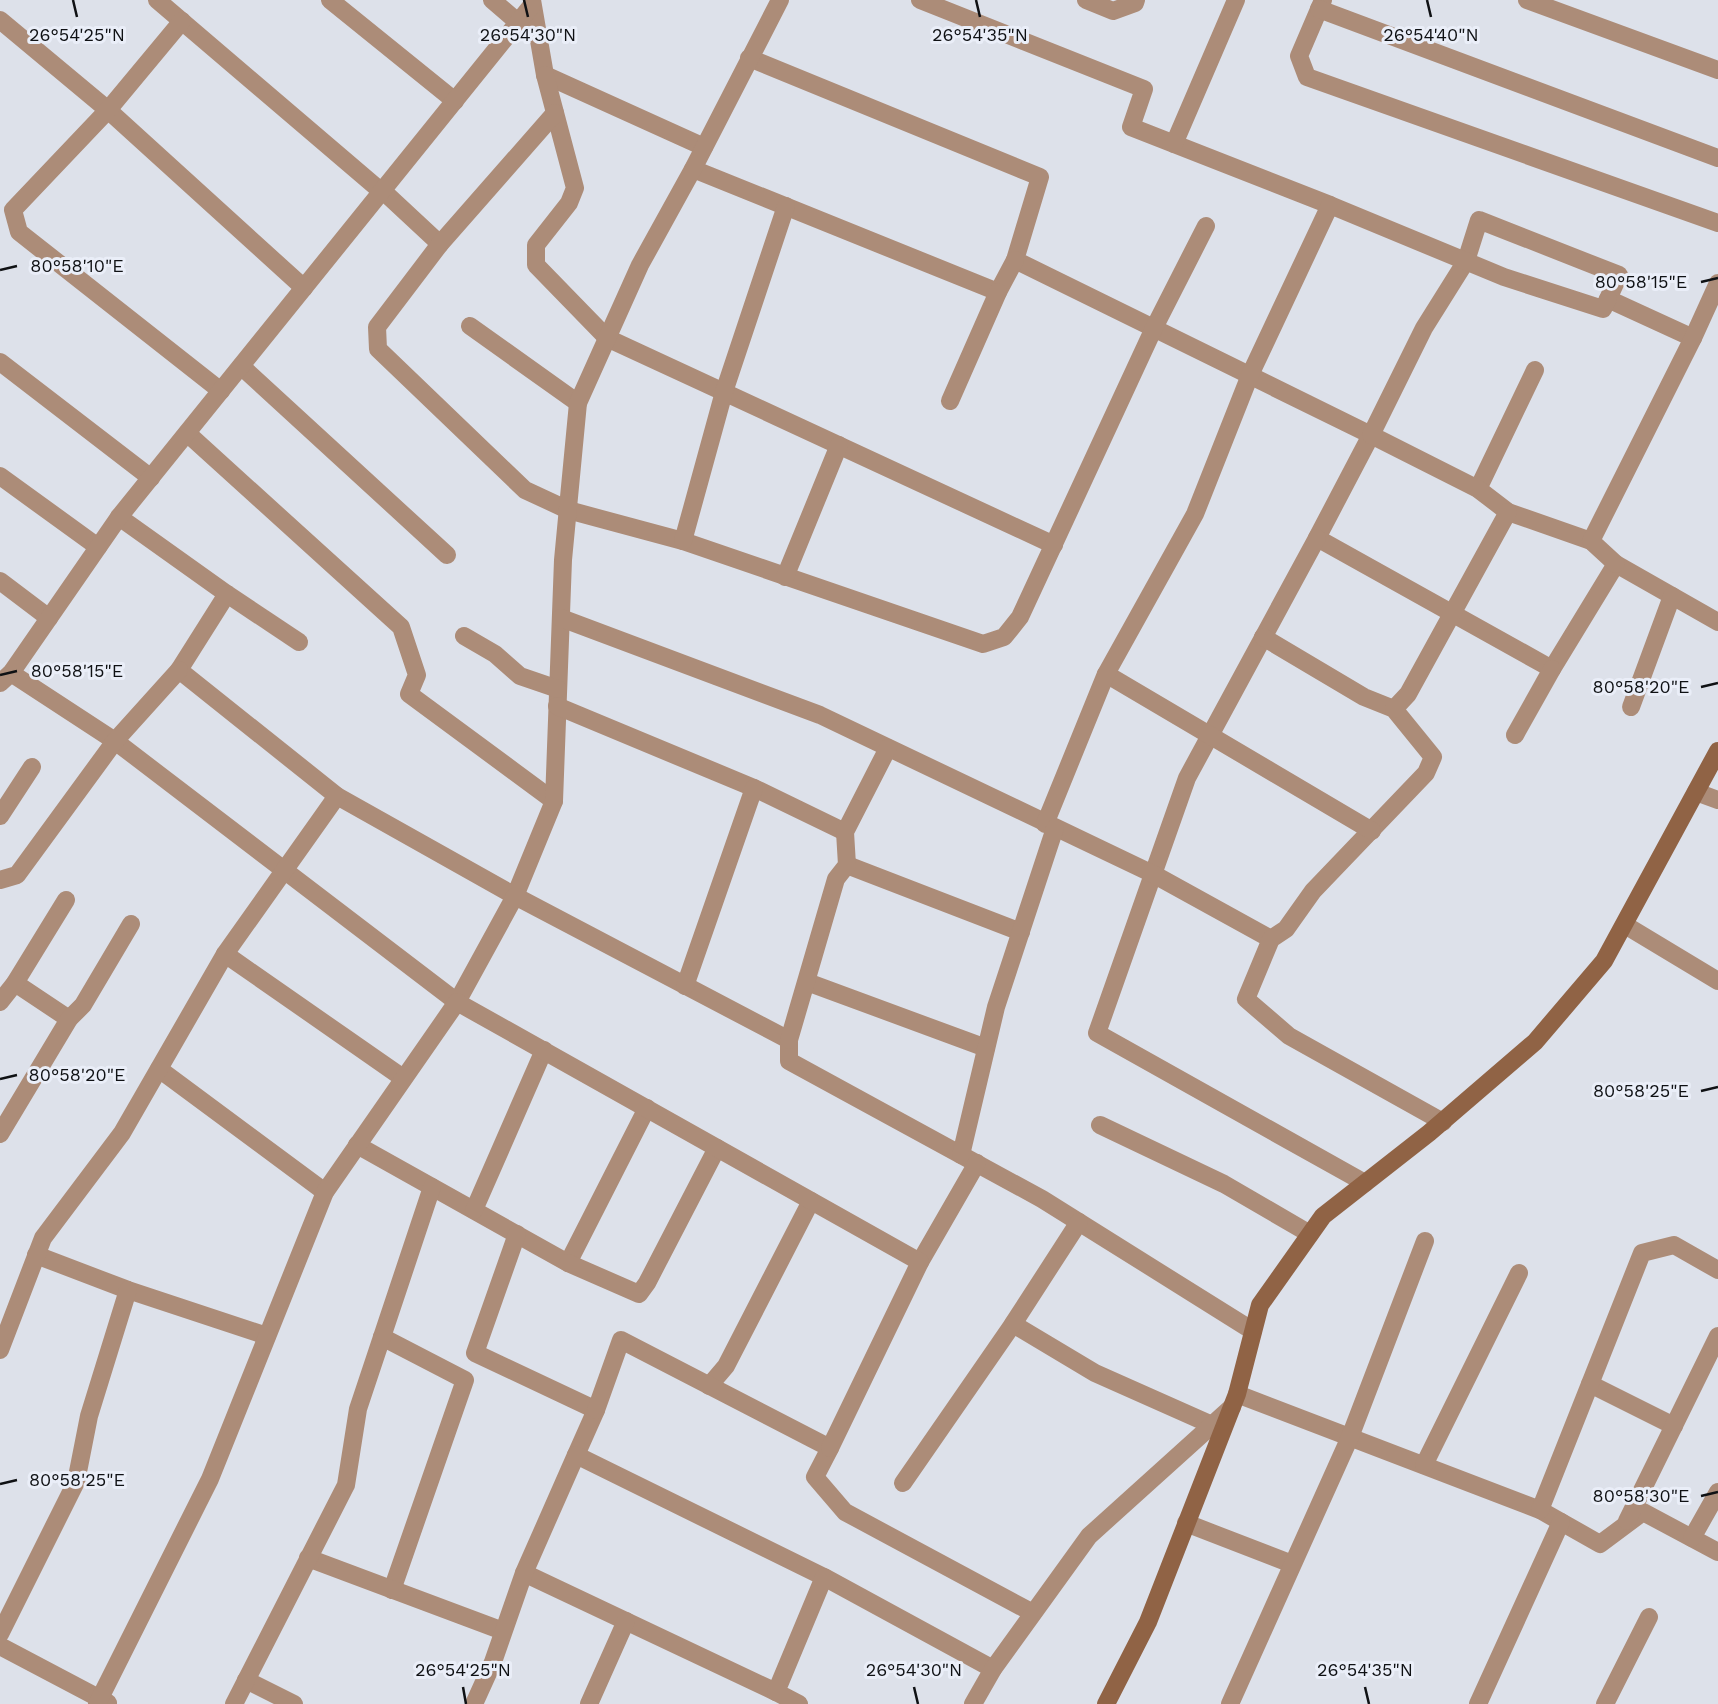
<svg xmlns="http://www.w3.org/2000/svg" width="1718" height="1704" font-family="'Work Sans',sans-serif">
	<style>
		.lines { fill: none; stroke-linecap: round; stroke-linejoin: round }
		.street { stroke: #ac8c78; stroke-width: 18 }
		.secondary { stroke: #906345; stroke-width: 18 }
		.ticks { fill: none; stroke: #0f1114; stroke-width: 2.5 }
		.ticks-label { font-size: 18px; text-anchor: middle; fill: #0f1114; stroke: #eaeef8; stroke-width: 6; stroke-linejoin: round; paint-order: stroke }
	</style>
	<rect width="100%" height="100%" fill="#dde1ea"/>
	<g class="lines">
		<g class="street">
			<polyline points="157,0 382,192 383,191 440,244"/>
			<polyline points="330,0 455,101"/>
			<polyline points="492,0 519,23 522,19 526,22"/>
			<polyline points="532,0 545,75 704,147"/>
			<polyline points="920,0 1144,89 1131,127 1330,205"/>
			<polyline points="1086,0 1113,11 1135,3 1136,0"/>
			<polyline points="1323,0 1299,56 1307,77 1718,223"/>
			<polyline points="1527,0 1718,70"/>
			<polyline points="1319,9 1718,158"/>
			<polyline points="0,20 108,110 304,288"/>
			<polyline points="182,21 108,110 13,210 19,232 221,391"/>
			<polyline points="749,58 1040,177 1015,260 1371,435 1317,538 1552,669 1616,564 1718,622"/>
			<polyline points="545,75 575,188 569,203 536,245 536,265 607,338 1054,545"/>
			<polyline points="555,113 440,244 377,327 378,349 525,490 568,510 683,541 983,644 1004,637 1020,617 1154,328 1206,226"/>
			<polyline points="1174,144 1236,0"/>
			<polyline points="693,169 998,292 1015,260"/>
			<polyline points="470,326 578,403"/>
			<polyline points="0,362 151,478"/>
			<polyline points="241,366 447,555"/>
			<polyline points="950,401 998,292"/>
			<polyline points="187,433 401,627 417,675 409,694 554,801"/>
			<polyline points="0,476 98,547"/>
			<polyline points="1478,489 1535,370"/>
			<polyline points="119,517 227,594 179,670 337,796 515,896 554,801 563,560 578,403 640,265 693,169 780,0"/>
			<polyline points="1317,538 1187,778 1097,1033 1365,1183"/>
			<polyline points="683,541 724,392 786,206"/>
			<polyline points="1591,541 1508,512 1478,489 1371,435 1424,328 1466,261 1479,220 1619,275 1608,299 1693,338"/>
			<polyline points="1616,564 1591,541 1693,338 1718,283"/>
			<polyline points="785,577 839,445"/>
			<polyline points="0,581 49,618"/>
			<polyline points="227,594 299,642"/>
			<polyline points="561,618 820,715 1153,874 1271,939"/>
			<polyline points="464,636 495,654 520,676 558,689"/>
			<polyline points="1263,637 1364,697 1394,709 1433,757 1426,773 1313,891 1286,929 1271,939 1246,999 1289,1036 1443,1122"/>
			<polyline points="11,673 115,741 457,1002 515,896 789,1040 789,1061 1042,1199 1253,1331"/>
			<polyline points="1106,674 1372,831"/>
			<polyline points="0,683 11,673 119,517 532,5"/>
			<polyline points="557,706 754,788 845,832"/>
			<polyline points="1631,707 1672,596"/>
			<polyline points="1394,709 1408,694 1508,512"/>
			<polyline points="1515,735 1552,669"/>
			<polyline points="1696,792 1718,800"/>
			<polyline points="0,816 32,767"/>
			<polyline points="1045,824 1106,674 1195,514 1250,375 1330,205 1504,277 1603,309 1608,299"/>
			<polyline points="847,865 1021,932"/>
			<polyline points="0,880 17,875 115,741 179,670"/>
			<polyline points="1625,925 1718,981"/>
			<polyline points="225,954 403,1078"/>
			<polyline points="807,982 986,1048"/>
			<polyline points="15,983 69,1019"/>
			<polyline points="685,986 754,788"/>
			<polyline points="0,1002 15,983 66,900"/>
			<polyline points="789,1040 836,879 847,865 845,832 888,748"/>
			<polyline points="159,1069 325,1192"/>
			<polyline points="1100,1125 1224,1184 1310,1234"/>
			<polyline points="0,1134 69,1019 83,1005 131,924"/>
			<polyline points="357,1145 568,1263 647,1108"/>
			<polyline points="961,1155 996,1007 1055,828"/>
			<polyline points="474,1210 544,1050"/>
			<polyline points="517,1234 475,1353 596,1410 576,1455"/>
			<polyline points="36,1255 128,1290 267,1336"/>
			<polyline points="920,1262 977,1163"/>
			<polyline points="568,1263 639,1294 647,1283 717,1148"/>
			<polyline points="1013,1324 1095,1373 1212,1425"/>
			<polyline points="382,1337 465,1380 392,1590"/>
			<polyline points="0,1350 43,1238 122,1133 225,954 337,796"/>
			<polyline points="1590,1384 1674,1426"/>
			<polyline points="709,1386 726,1366 811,1201"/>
			<polyline points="1237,1394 1540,1510 1600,1544 1643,1512 1718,1552"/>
			<polyline points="596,1410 621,1340 830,1448 815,1477 845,1512 1033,1613 1034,1611"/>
			<polyline points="1424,1465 1519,1273"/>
			<polyline points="903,1483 1013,1324 1079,1222"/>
			<polyline points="1540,1510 1642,1253 1674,1245 1718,1270"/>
			<polyline points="1627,1521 1718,1336"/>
			<polyline points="1186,1523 1292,1564"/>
			<polyline points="1692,1538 1718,1492"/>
			<polyline points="308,1558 503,1631"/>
			<polyline points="524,1573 776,1692"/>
			<polyline points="0,1634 76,1482 89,1416 128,1290"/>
			<polyline points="0,1646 108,1703"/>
			<polyline points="246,1680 294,1704"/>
			<polyline points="97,1704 210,1479 325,1192 457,1002 920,1262 830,1448"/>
			<polyline points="234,1704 346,1485 358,1409 432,1187"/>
			<polyline points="474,1704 493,1662 524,1573 576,1455 824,1577 993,1669"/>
			<polyline points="589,1704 626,1621"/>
			<polyline points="799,1704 776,1692 824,1577"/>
			<polyline points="973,1704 993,1669 1089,1536 1232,1407"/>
			<polyline points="1230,1704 1350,1437 1425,1241"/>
			<polyline points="1478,1704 1561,1522"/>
			<polyline points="1605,1704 1649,1617"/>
		</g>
		<polyline class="secondary" points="1106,1704 1148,1622 1237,1394 1260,1305 1323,1216 1429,1133 1535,1042 1604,961 1718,751"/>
	</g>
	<path class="ticks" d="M73,0L77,17M524,0L528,17M976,0L980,17M1427,0L1431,17M0,270L17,266M1701,282L1718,278M0,675L17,671M1701,687L1718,683M0,1079L17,1075M1701,1091L1718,1087M0,1484L17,1480M1701,1496L1718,1492M463,1687L466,1704M914,1687L918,1704M1365,1687L1369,1704"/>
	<g class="ticks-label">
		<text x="77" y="41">26°54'25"N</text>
		<text x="528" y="41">26°54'30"N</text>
		<text x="980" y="41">26°54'35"N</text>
		<text x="1431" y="41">26°54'40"N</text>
		<text x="77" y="272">80°58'10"E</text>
		<text x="1641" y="288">80°58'15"E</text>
		<text x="77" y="677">80°58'15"E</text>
		<text x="1641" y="693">80°58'20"E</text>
		<text x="77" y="1081">80°58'20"E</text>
		<text x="1641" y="1097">80°58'25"E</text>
		<text x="77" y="1486">80°58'25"E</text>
		<text x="1641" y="1502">80°58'30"E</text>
		<text x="463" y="1676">26°54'25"N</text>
		<text x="914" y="1676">26°54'30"N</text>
		<text x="1365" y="1676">26°54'35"N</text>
	</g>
</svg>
